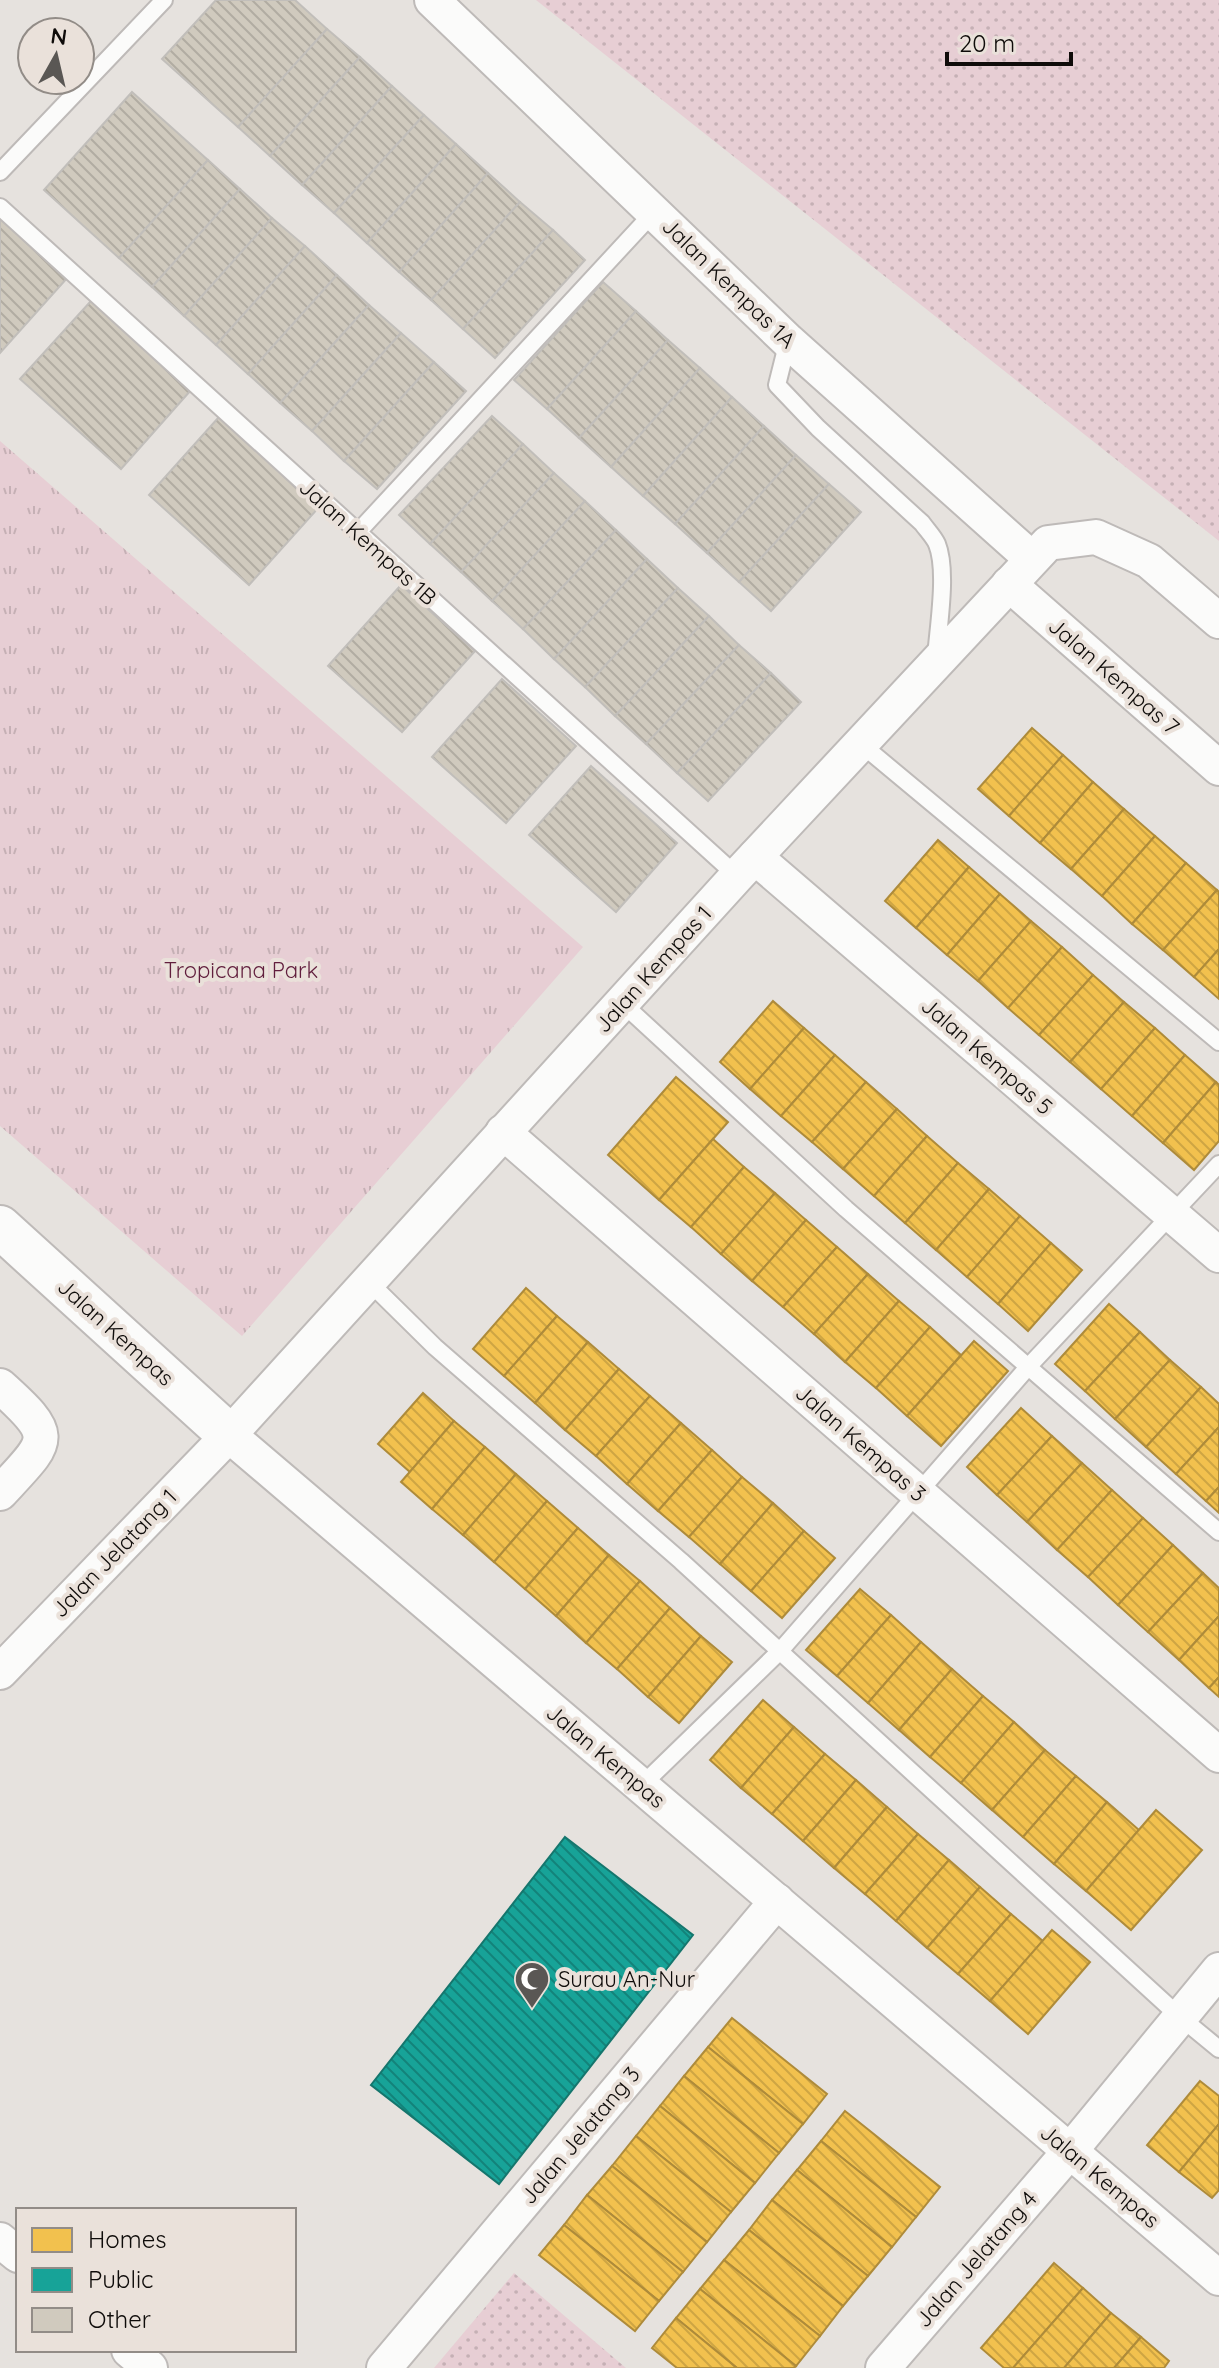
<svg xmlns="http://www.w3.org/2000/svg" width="1219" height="2368" font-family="Quicksand,sans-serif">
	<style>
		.grass { fill: url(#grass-dots) }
		.park { fill: url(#park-tufts) }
		.homes { fill: url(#homes-back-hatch); stroke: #ae8b3a; stroke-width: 2 }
		.public { fill: url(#public-back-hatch); stroke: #15766d; stroke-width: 2 }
		.building { fill: url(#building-back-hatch); stroke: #c1beba; stroke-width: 2 }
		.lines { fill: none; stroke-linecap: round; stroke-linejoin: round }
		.service-casing { stroke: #bebab8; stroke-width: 20 }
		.minor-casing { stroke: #bebab8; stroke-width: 38 }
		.tertiary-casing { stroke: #bebab8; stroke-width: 46 }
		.service { stroke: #fbfbfa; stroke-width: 16 }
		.minor { stroke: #fbfbfa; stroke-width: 34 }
		.tertiary { stroke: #fbfbfa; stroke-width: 42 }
		.labels { text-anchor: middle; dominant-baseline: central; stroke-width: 8; stroke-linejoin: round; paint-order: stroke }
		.street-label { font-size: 22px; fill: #0f0c0a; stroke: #eae1da }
		.park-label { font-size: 22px; fill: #611e3d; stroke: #eae1da }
		.poi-label { font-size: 22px; fill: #0f0c0a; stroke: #eae1da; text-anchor: start }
	</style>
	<defs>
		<pattern id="grass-dots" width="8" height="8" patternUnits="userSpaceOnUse" patternTransform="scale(2)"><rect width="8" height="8" fill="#e7ced4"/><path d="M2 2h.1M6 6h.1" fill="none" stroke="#c5b0b5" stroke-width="1.8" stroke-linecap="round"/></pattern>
		<pattern id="park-tufts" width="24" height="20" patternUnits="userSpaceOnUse" patternTransform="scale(2)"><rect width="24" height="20" fill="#e7ced4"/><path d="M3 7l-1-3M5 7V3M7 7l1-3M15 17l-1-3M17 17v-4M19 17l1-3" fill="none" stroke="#c5b0b5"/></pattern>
		<pattern id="homes-back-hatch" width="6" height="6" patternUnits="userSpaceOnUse" patternTransform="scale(2)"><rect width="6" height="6" fill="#f2c14e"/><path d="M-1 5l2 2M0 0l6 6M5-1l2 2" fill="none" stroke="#cea543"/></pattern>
		<pattern id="public-back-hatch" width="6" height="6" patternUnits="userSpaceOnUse" patternTransform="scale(2)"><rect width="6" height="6" fill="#17a398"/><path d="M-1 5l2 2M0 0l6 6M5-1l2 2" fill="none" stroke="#13837a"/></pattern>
		<pattern id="building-back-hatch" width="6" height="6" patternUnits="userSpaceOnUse" patternTransform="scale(2)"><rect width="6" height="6" fill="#d0cabe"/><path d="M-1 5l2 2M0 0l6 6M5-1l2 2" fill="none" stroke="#b1aca2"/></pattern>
	</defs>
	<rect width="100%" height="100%" fill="#e6e2de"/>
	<g class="grass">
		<polygon points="536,0 1219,0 1219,541"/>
		<polygon points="514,2273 626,2368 434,2368"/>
	</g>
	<polygon class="park" points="0,441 583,947 242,1336 0,1126"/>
	<g class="homes">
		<polygon points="1032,728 1063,755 1009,816 978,789"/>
		<polygon points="1063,755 1093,782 1040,843 1009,816"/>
		<polygon points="1093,782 1124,809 1071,869 1040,843"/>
		<polygon points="1124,809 1155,836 1102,896 1071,869"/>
		<polygon points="1155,836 1186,863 1132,924 1102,896"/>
		<polygon points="938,840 969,867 916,928 885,901"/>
		<polygon points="1186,863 1217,890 1163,950 1132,924"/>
		<polygon points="969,867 1000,894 947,955 916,928"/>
		<polygon points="1217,890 1219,892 1219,949 1194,977 1163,950"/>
		<polygon points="1000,894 1031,921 978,981 947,955"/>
		<polygon points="1031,921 1062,947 1008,1008 978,981"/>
		<polygon points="1062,947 1093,975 1039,1035 1008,1008"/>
		<polygon points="1219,949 1219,999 1194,977"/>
		<polygon points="1093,975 1124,1002 1070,1062 1039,1035"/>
		<polygon points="773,1001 804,1028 750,1089 720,1062"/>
		<polygon points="1124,1002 1155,1028 1101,1089 1070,1062"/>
		<polygon points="804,1028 835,1055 781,1116 750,1089"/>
		<polygon points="1155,1028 1185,1055 1132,1116 1101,1089"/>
		<polygon points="835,1055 866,1082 812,1142 781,1116"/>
		<polygon points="1185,1055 1216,1082 1163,1143 1132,1116"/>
		<polygon points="676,1077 728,1122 659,1200 608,1155"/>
		<polygon points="866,1082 897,1109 843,1169 812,1142"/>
		<polygon points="1216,1082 1219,1085 1219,1141 1194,1170 1163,1143"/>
		<polygon points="897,1109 927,1136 874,1196 843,1169"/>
		<polygon points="927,1136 958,1163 905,1223 874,1196"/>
		<polygon points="713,1139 744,1167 691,1227 659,1200"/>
		<polygon points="958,1163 989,1189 936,1250 905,1223"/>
		<polygon points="744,1167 775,1193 721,1254 691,1227"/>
		<polygon points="989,1189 1020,1216 967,1277 936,1250"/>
		<polygon points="775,1193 806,1220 752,1281 721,1254"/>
		<polygon points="1020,1216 1051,1243 998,1304 967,1277"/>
		<polygon points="806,1220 837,1247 783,1307 752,1281"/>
		<polygon points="1051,1243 1082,1270 1028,1331 998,1304"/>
		<polygon points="837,1247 868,1274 814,1334 783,1307"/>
		<polygon points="868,1274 899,1301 845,1362 814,1334"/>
		<polygon points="526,1288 557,1316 504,1376 473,1349"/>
		<polygon points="899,1301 930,1327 876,1388 845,1362"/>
		<polygon points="1109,1304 1140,1332 1085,1391 1055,1364"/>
		<polygon points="557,1316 588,1342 535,1403 504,1376"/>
		<polygon points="930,1327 961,1355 907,1416 876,1388"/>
		<polygon points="1140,1332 1170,1360 1115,1419 1085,1391"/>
		<polygon points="974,1341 1008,1371 941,1446 907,1416"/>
		<polygon points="588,1342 619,1369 565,1430 535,1403"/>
		<polygon points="1170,1360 1201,1387 1146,1447 1115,1419"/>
		<polygon points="619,1369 650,1396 596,1456 565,1430"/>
		<polygon points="1201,1387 1219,1404 1219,1427 1176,1474 1146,1447"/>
		<polygon points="423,1393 454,1421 410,1472 378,1444"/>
		<polygon points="650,1396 681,1423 627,1484 596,1456"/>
		<polygon points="1021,1408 1052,1436 997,1495 967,1467"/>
		<polygon points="454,1421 485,1447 432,1509 401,1482"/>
		<polygon points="681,1423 712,1450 658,1511 627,1484"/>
		<polygon points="1219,1427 1219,1487 1206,1501 1176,1474"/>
		<polygon points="1052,1436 1082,1463 1027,1522 997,1495"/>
		<polygon points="485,1447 516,1474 463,1535 432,1509"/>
		<polygon points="712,1450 742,1477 689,1537 658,1511"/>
		<polygon points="1082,1463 1112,1490 1057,1550 1027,1522"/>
		<polygon points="516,1474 547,1501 494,1562 463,1535"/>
		<polygon points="742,1477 773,1503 720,1564 689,1537"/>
		<polygon points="1219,1487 1219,1513 1206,1501"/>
		<polygon points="1112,1490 1143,1518 1088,1577 1057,1550"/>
		<polygon points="547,1501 578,1528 525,1589 494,1562"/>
		<polygon points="773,1503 804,1531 751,1591 720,1564"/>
		<polygon points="1143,1518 1173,1545 1118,1605 1088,1577"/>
		<polygon points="578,1528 609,1555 556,1616 525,1589"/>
		<polygon points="804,1531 835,1558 782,1618 751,1591"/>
		<polygon points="1173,1545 1203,1573 1148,1632 1118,1605"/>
		<polygon points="609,1555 640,1581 586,1643 556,1616"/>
		<polygon points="1203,1573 1219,1588 1219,1616 1179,1660 1148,1632"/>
		<polygon points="640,1581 670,1608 617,1669 586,1643"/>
		<polygon points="860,1589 891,1615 837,1676 806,1650"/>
		<polygon points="670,1608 701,1636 648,1697 617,1669"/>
		<polygon points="891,1615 921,1642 868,1703 837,1676"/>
		<polygon points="1219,1616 1219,1677 1209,1688 1179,1660"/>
		<polygon points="701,1636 732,1662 679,1723 648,1697"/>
		<polygon points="921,1642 952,1669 899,1730 868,1703"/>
		<polygon points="952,1669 983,1696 930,1757 899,1730"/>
		<polygon points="1219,1677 1219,1697 1209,1688"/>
		<polygon points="983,1696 1014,1722 961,1783 930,1757"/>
		<polygon points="763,1700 794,1727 741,1788 710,1760"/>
		<polygon points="1014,1722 1045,1750 992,1810 961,1783"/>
		<polygon points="794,1727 825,1754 772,1814 741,1788"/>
		<polygon points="1045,1750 1076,1776 1023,1837 992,1810"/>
		<polygon points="825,1754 856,1780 803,1841 772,1814"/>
		<polygon points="1076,1776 1107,1802 1054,1864 1023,1837"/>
		<polygon points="856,1780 887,1807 834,1868 803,1841"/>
		<polygon points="1107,1802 1139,1830 1086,1891 1054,1864"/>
		<polygon points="887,1807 918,1834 865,1894 834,1868"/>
		<polygon points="1156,1810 1202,1850 1131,1930 1086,1891"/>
		<polygon points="918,1834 949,1860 896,1921 865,1894"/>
		<polygon points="949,1860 980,1887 927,1948 896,1921"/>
		<polygon points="980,1887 1011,1914 958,1974 927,1948"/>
		<polygon points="1011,1914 1043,1941 990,2001 958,1974"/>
		<polygon points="1052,1930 1090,1962 1028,2034 990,2001"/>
		<polygon points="732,2018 827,2094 803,2124 708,2047"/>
		<polygon points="708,2047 803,2124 779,2153 684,2076"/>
		<polygon points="684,2076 779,2153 755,2183 660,2106"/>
		<polygon points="1200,2081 1219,2096 1219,2124 1179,2172 1147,2145"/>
		<polygon points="660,2106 755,2183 731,2212 636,2136"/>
		<polygon points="845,2111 940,2187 916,2217 821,2141"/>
		<polygon points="1219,2124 1219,2190 1212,2198 1179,2172"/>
		<polygon points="636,2136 731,2212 707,2242 612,2166"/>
		<polygon points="821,2141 916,2217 892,2247 797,2170"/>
		<polygon points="612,2166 707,2242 683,2272 587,2195"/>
		<polygon points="797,2170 892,2247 868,2276 772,2200"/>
		<polygon points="587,2195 683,2272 659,2301 564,2225"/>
		<polygon points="772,2200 868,2276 843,2306 749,2230"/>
		<polygon points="564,2225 659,2301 635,2331 539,2255"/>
		<polygon points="749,2230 843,2306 820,2336 724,2260"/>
		<polygon points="724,2260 820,2336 796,2366 700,2289"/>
		<polygon points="1054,2263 1083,2288 1013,2368 1004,2368 981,2348"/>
		<polygon points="1083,2288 1111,2313 1064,2368 1013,2368"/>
		<polygon points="700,2289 796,2366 794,2368 737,2368 676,2318"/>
		<polygon points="1111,2313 1141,2337 1114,2368 1064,2368"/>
		<polygon points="676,2318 737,2368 677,2368 652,2348"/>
		<polygon points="1141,2337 1169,2361 1164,2368 1114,2368"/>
	</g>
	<polygon class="public" points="565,1837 693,1935 499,2184 371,2085"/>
	<g class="building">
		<polygon points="216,0 295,0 327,29 238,127 162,59"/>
		<polygon points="327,29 360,57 270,156 238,127"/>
		<polygon points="360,57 392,86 302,185 270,156"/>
		<polygon points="392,86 424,115 334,213 302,185"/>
		<polygon points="132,92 208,160 119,258 44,190"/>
		<polygon points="424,115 456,144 367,243 334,213"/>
		<polygon points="456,144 488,173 399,272 367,243"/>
		<polygon points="208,160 240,189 152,287 119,258"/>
		<polygon points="488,173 520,202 431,300 399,272"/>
		<polygon points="240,189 272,218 184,316 152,287"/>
		<polygon points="520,202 553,230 463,329 431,300"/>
		<polygon points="0,217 68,277 0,353"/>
		<polygon points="272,218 305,246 216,345 184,316"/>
		<polygon points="553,230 585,260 495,358 463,329"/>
		<polygon points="305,246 337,275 248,374 216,345"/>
		<polygon points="337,275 369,305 280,403 248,374"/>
		<polygon points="603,282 636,311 547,409 514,380"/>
		<polygon points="91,301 191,390 121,469 20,379"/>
		<polygon points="369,305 401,333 312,431 280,403"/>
		<polygon points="636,311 668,340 579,438 547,409"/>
		<polygon points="401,333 434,362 344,461 312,431"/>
		<polygon points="668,340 700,368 611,467 579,438"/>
		<polygon points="434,362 466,391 377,489 344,461"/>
		<polygon points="700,368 732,397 643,496 611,467"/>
		<polygon points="732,397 764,426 675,524 643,496"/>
		<polygon points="492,416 523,444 430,544 399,515"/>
		<polygon points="219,417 320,506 249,585 149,495"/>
		<polygon points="764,426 796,455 707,553 675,524"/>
		<polygon points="523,444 554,473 461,572 430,544"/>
		<polygon points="796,455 829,484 739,582 707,553"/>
		<polygon points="554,473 585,501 492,601 461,572"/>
		<polygon points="829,484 861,512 771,611 739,582"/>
		<polygon points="585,501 616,530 523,629 492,601"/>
		<polygon points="616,530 647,559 554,659 523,629"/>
		<polygon points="647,559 678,588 585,687 554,659"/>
		<polygon points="401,585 475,651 402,732 328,666"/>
		<polygon points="678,588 709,616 615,716 585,687"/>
		<polygon points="709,616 739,645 646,744 615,716"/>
		<polygon points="739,645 771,673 677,773 646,744"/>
		<polygon points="771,673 801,702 708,801 677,773"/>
		<polygon points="502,679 576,746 506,823 432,757"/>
		<polygon points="591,766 677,843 616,912 529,835"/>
	</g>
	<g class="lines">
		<defs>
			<g id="service">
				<polyline points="0,172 164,0"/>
				<polyline points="0,207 737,876"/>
				<path d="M788,341L777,385L818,428L922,523C927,530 934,537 937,544C948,571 938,628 936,658"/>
				<polyline points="358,532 654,212"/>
				<polyline points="861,744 1219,1042"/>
				<polyline points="622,1003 846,1209 1219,1532"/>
				<polyline points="368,1281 435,1347 681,1561 1180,2017 1219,2049"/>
				<polyline points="641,1786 780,1651 1028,1367 1219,1164"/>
			</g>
			<g id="minor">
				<polyline points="432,0 788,341 1032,559"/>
				<polyline points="1009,584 1219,768"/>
				<polyline points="755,857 1219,1255"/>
				<polyline points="503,1132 1219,1755"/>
				<path d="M0,1386C58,1438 50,1439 0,1493"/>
				<polyline points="229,1435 1219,2278"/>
				<polyline points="0,1672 229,1435 737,876 1048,543 1096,537 1149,561 1219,621"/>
				<polyline points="0,2240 18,2255"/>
				<polyline points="129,2350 150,2368"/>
				<polyline points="384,2368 777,1901"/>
				<polyline points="883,2368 1070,2151 1219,1970"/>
			</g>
			<polyline id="tertiary" points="0,1227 229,1435"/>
		</defs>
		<use href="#service" class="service-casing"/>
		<use href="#minor" class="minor-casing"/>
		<use href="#tertiary" class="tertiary-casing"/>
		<use href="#service" class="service"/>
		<use href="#minor" class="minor"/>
		<use href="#tertiary" class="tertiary"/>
	</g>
	<defs>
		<symbol id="mosque-pin" viewBox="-11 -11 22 30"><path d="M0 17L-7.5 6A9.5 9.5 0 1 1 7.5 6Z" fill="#5a5754" stroke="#eae1da"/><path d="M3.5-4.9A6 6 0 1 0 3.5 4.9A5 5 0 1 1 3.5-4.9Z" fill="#fff"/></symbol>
	</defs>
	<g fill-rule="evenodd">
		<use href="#mosque-pin" x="512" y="1959" width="40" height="54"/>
	</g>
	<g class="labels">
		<g class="street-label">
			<text transform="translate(729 283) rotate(44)">Jalan Kempas 1A</text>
			<text transform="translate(368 542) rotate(42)">Jalan Kempas 1B</text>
			<text transform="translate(1114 676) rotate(41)">Jalan Kempas 7</text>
			<text transform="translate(653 969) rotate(-48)">Jalan Kempas 1</text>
			<text transform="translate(987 1056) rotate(41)">Jalan Kempas 5</text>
			<text transform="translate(116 1332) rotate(42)">Jalan Kempas</text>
			<text transform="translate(861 1443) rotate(41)">Jalan Kempas 3</text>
			<text transform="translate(114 1553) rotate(-46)">Jalan Jelatang 1</text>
			<text transform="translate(606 1756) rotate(40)">Jalan Kempas</text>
			<text transform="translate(580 2135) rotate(-50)">Jalan Jelatang 3</text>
			<text transform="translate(1100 2176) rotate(40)">Jalan Kempas</text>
			<text transform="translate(976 2259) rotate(-49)">Jalan Jelatang 4</text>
		</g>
		<g class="park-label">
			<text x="241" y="970">Tropicana Park</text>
		</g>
		<g class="poi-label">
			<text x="558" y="1979">Surau An-Nur</text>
		</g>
	</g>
	<rect x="16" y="2208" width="280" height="144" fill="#eae1da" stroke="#928c87" stroke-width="2"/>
	<rect x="32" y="2228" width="40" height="24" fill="#f2c14e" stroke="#928c87" stroke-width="2"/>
	<text x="88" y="2248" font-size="24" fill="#0f0c0a">Homes</text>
	<rect x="32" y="2268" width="40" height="24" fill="#17a398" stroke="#928c87" stroke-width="2"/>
	<text x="88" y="2288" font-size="24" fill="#0f0c0a">Public</text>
	<rect x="32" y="2308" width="40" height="24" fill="#d0cabe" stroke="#928c87" stroke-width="2"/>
	<text x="88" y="2328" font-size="24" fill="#0f0c0a">Other</text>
	<g transform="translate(56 56) rotate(8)"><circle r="38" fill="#eae1da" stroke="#928c87" stroke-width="2"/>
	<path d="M0-6L14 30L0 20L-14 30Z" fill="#5a5754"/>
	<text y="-12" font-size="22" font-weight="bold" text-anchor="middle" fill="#0f0c0a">N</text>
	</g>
	<path d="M947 52v12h124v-12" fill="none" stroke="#0f0c0a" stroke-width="4"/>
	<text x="959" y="52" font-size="24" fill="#0f0c0a" stroke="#eae1da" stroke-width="6" paint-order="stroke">20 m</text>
</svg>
